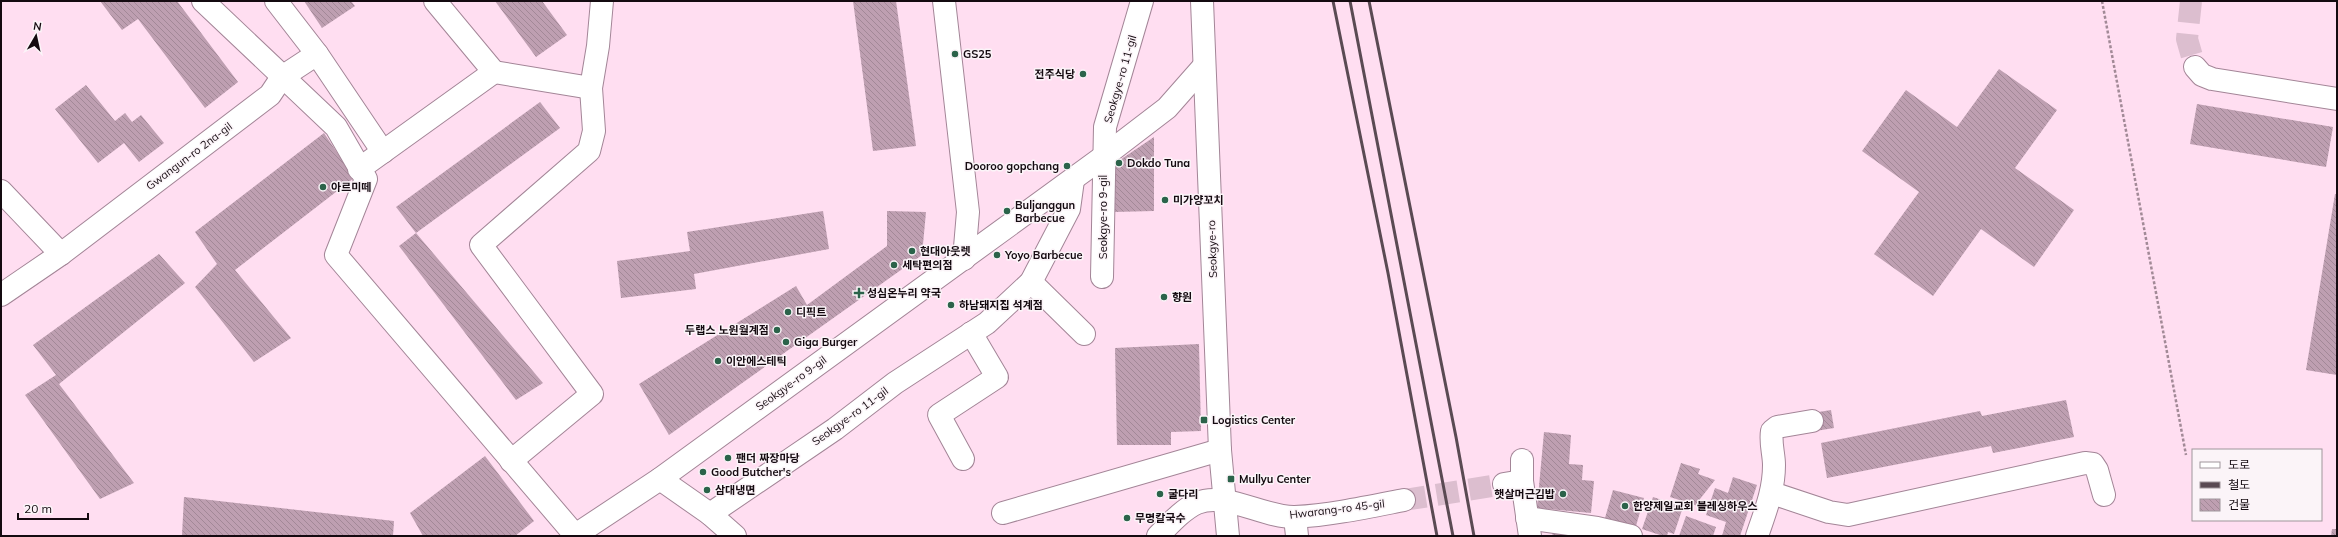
<svg xmlns="http://www.w3.org/2000/svg" width="2338" height="537" font-family="Mulish,'Noto Sans KR',sans-serif">
	<style>
		.building { fill: url(#building-back-hatch) }
		.lines { fill: none; stroke-linecap: round; stroke-linejoin: round }
		.minor-tunnel { stroke: #dcbecf; stroke-width: 22; stroke-dasharray: 22 11; stroke-linecap: butt }
		.minor-casing { stroke: #a38597; stroke-width: 24 }
		.path { stroke: #a28a97; stroke-width: 2.5; stroke-dasharray: 3 2; stroke-linecap: butt }
		.minor { stroke: #fff; stroke-width: 22 }
		.rail { stroke: #5a4a53; stroke-width: 3 }
		.poi-dot { fill: #2b634a; stroke: #fbf4f8; stroke-width: 1.5 }
		.labels { text-anchor: middle; dominant-baseline: central; stroke-width: 3; stroke-linejoin: round; paint-order: stroke }
		.poi-label { font-size: 11px; font-weight: bold; fill: #140a10; stroke: #fbf4f8; text-anchor: start }
		.street-label { font-size: 11px; fill: #140a10; stroke: #fbf4f8 }
	</style>
	<defs>
		<pattern id="building-back-hatch" width="6" height="6" patternUnits="userSpaceOnUse"><rect width="6" height="6" fill="#be9fb1"/><path d="M-1 5l2 2M0 0l6 6M5-1l2 2" fill="none" stroke="#a28897"/></pattern>
	</defs>
	<rect width="100%" height="100%" fill="#ffdef1"/>
	<g class="building">
		<polygon points="100,1 177,1 238,82 205,108 138,19 122,30"/>
		<polygon points="304,1 351,1 355,6 322,28"/>
		<polygon points="495,1 542,1 567,35 536,57"/>
		<polygon points="853,1 896,1 916,146 873,151"/>
		<polygon points="1999,69 2057,110 2015,168 2074,210 2034,267 1981,229 1933,296 1874,254 1919,192 1862,151 1906,90 1957,127"/>
		<polygon points="86,85 115,121 125,113 132,122 141,115 164,143 139,162 124,143 98,163 55,109"/>
		<polygon points="540,102 560,128 416,233 396,207"/>
		<polygon points="2197,104 2333,127 2326,167 2190,144"/>
		<polygon points="324,133 354,178 235,270 291,338 254,362 195,287 217,264 195,232"/>
		<polygon points="1154,137 1154,211 1114,212 1114,164"/>
		<polygon points="2335,194 2337,194 2337,375 2306,370"/>
		<polygon points="823,211 829,249 694,274 696,289 621,298 617,261 690,251 687,232"/>
		<polygon points="887,211 926,212 922,255 669,435 639,384 796,286 807,305 887,246"/>
		<polygon points="416,233 543,383 516,400 399,246"/>
		<polygon points="159,254 185,283 59,384 134,483 100,499 25,395 56,375 33,345"/>
		<polygon points="1199,344 1201,431 1171,432 1171,445 1117,445 1115,348"/>
		<polygon points="2066,400 2074,437 1993,453 1991,446 1827,478 1821,443 1980,411 1982,416"/>
		<polygon points="1831,410 1834,428 1785,436 1782,418"/>
		<polygon points="1544,432 1571,435 1569,464 1583,465 1582,480 1594,481 1591,513 1537,508"/>
		<polygon points="485,456 534,521 515,536 423,536 410,513"/>
		<polygon points="1681,463 1700,469 1698,474 1715,480 1700,499 1698,506 1670,497"/>
		<polygon points="1733,477 1757,485 1740,536 1722,536 1726,522 1706,515 1715,488 1728,493"/>
		<polygon points="1613,490 1644,498 1636,526 1605,518"/>
		<polygon points="184,497 394,521 393,536 182,535"/>
		<polygon points="1653,497 1683,507 1674,534 1668,532 1667,536 1663,536 1642,529"/>
		<polygon points="1686,516 1716,527 1713,536 1679,536"/>
		<polygon points="2332,529 2337,529 2337,536 2331,536"/>
		<polygon points="1569,530 1595,536 1553,536 1552,533"/>
	</g>
	<g class="lines">
		<g class="minor-tunnel">
			<polyline points="2191,1 2187,39 2195,67"/>
			<polyline points="1404,500 1504,484"/>
		</g>
		<defs>
			<g id="minor">
				<polyline points="203,1 336,127 366,179 336,255 575,535"/>
				<polyline points="276,1 317,54 383,152"/>
				<polyline points="944,1 968,212 964,259"/>
				<polyline points="1202,1 1220,450 1228,536"/>
				<polyline points="2195,67 2202,75 2212,79 2337,99"/>
				<polyline points="494,72 591,88"/>
				<polyline points="359,169 494,72 435,1"/>
				<polyline points="1,191 61,254"/>
				<polyline points="1102,277 1105,127 1142,1"/>
				<polyline points="1031,282 1084,334"/>
				<polyline points="1,295 61,254 270,95 282,77 317,54"/>
				<polyline points="963,459 939,415 997,377 971,333"/>
				<polyline points="1522,460 1522,481"/>
				<polyline points="511,461 592,394 481,245 589,151 594,131 591,88 598,46 602,1"/>
				<polyline points="660,479 710,514 735,536"/>
				<polyline points="1504,484 1522,481 1530,536"/>
				<polyline points="1772,493 1829,512 1848,515 2085,463 2093,464 2097,470 2104,495"/>
				<polyline points="1003,513 1220,450"/>
				<polyline points="710,514 835,429 895,383 987,323 1031,282 1069,209 1073,180"/>
				<polyline points="1295,517 1297,536"/>
				<polyline points="1527,518 1597,528 1631,536"/>
				<polyline points="574,536 660,479 1103,157 1167,108 1204,66"/>
				<path d="M1158,536C1170,524 1182,510 1197,503C1226,491 1264,518 1295,517C1331,515 1368,507 1404,500"/>
				<path d="M1757,536C1765,512 1774,491 1774,465C1774,454 1770,443 1772,431L1777,427L1812,421"/>
			</g>
		</defs>
		<use href="#minor" class="minor-casing"/>
		<polyline class="path" points="2102,1 2186,455"/>
		<use href="#minor" class="minor"/>
		<g class="rail">
			<polyline points="1333,1 1388,273 1437,536"/>
			<polyline points="1350,1 1453,536"/>
			<polyline points="1369,1 1456,437 1474,536"/>
		</g>
	</g>
	<g class="poi-dot">
		<circle cx="955" cy="54" r="4"/>
		<circle cx="1083" cy="74" r="4"/>
		<circle cx="1119" cy="163" r="4"/>
		<circle cx="1067" cy="166" r="4"/>
		<circle cx="323" cy="187" r="4"/>
		<circle cx="1165" cy="200" r="4"/>
		<circle cx="1007" cy="211" r="4"/>
		<circle cx="912" cy="251" r="4"/>
		<circle cx="997" cy="255" r="4"/>
		<circle cx="894" cy="265" r="4"/>
		<path d="M857 287h4v4h4v4h-4v4h-4v-4h-4v-4h4z"/>
		<circle cx="1164" cy="297" r="4"/>
		<circle cx="951" cy="305" r="4"/>
		<circle cx="788" cy="312" r="4"/>
		<circle cx="777" cy="330" r="4"/>
		<circle cx="786" cy="342" r="4"/>
		<circle cx="718" cy="361" r="4"/>
		<rect x="1200" y="416" width="8" height="8" rx="2"/>
		<circle cx="728" cy="458" r="4"/>
		<circle cx="703" cy="472" r="4"/>
		<rect x="1227" y="475" width="8" height="8" rx="2"/>
		<circle cx="707" cy="490" r="4"/>
		<circle cx="1160" cy="494" r="4"/>
		<circle cx="1563" cy="494" r="4"/>
		<circle cx="1625" cy="506" r="4"/>
		<circle cx="1127" cy="518" r="4"/>
	</g>
	<g class="labels">
		<g class="poi-label">
			<text x="963" y="54">GS25</text>
			<text x="1075" y="74" text-anchor="end">전주식당</text>
			<text x="1127" y="163">Dokdo Tuna</text>
			<text x="1059" y="166" text-anchor="end">Dooroo gopchang</text>
			<text x="331" y="187">아르미떼</text>
			<text x="1173" y="200">미가양꼬치</text>
			<text x="1015" y="205">Buljanggun<tspan x="1015" dy="13">Barbecue</tspan></text>
			<text x="920" y="251">현대아웃렛</text>
			<text x="1005" y="255">Yoyo Barbecue</text>
			<text x="902" y="265">세탁편의점</text>
			<text x="867" y="293">성심온누리 약국</text>
			<text x="1172" y="297">향원</text>
			<text x="959" y="305">하남돼지집 석계점</text>
			<text x="796" y="312">디픽트</text>
			<text x="769" y="330" text-anchor="end">두랩스 노원월계점</text>
			<text x="794" y="342">Giga Burger</text>
			<text x="726" y="361">이안에스테틱</text>
			<text x="1212" y="420">Logistics Center</text>
			<text x="736" y="458">팬더 짜장마당</text>
			<text x="711" y="472">Good Butcher's</text>
			<text x="1239" y="479">Mullyu Center</text>
			<text x="715" y="490">삼대냉면</text>
			<text x="1168" y="494">굴다리</text>
			<text x="1555" y="494" text-anchor="end">햇살머근김밥</text>
			<text x="1633" y="506">한양제일교회 블레싱하우스</text>
			<text x="1135" y="518">무명칼국수</text>
		</g>
		<g class="street-label">
			<text transform="translate(1120 79) rotate(-74)">Seokgye-ro 11-gil</text>
			<text transform="translate(189 156) rotate(-37)">Gwangun-ro 2na-gil</text>
			<text transform="translate(1103 217) rotate(-90)">Seokgye-ro 9-gil</text>
			<text transform="translate(1212 249) rotate(-92)">Seokgye-ro</text>
			<text transform="translate(791 383) rotate(-36)">Seokgye-ro 9-gil</text>
			<text transform="translate(850 416) rotate(-36)">Seokgye-ro 11-gil</text>
			<text transform="translate(1337 509) rotate(-7)">Hwarang-ro 45-gil</text>
		</g>
	</g>
	<rect width="2338" height="537" fill="none" stroke="#140a10" stroke-width="4"/>
	<rect x="2192" y="449" width="130" height="72" fill="#fbf4f8" stroke="#9f969b"/>
	<rect x="2200" y="462" width="20" height="6" fill="#ffffff" stroke="#9f969b"/>
	<text x="2228" y="469" font-size="12" fill="#140a10">도로</text>
	<rect x="2200" y="482" width="20" height="6" fill="#5a4a53" stroke="#9f969b"/>
	<text x="2228" y="489" font-size="12" fill="#140a10">철도</text>
	<rect x="2200" y="499" width="20" height="12" fill="url(#building-back-hatch)" stroke="#9f969b"/>
	<text x="2228" y="509" font-size="12" fill="#140a10">건물</text>
	<g transform="translate(36 36) rotate(9)" stroke="#fbf4f8" stroke-width="3" paint-order="stroke">
	<path d="M0-3L7 15L0 10L-7 15Z" fill="#140a10"/>
	<text y="-6" font-size="11" font-weight="bold" text-anchor="middle" fill="#140a10">N</text>
	</g>
	<path d="M18 513v6h70v-6" fill="none" stroke="#140a10" stroke-width="2"/>
	<text x="24" y="513" font-size="12" fill="#140a10" stroke="#fbf4f8" stroke-width="3" paint-order="stroke">20 m</text>
</svg>
